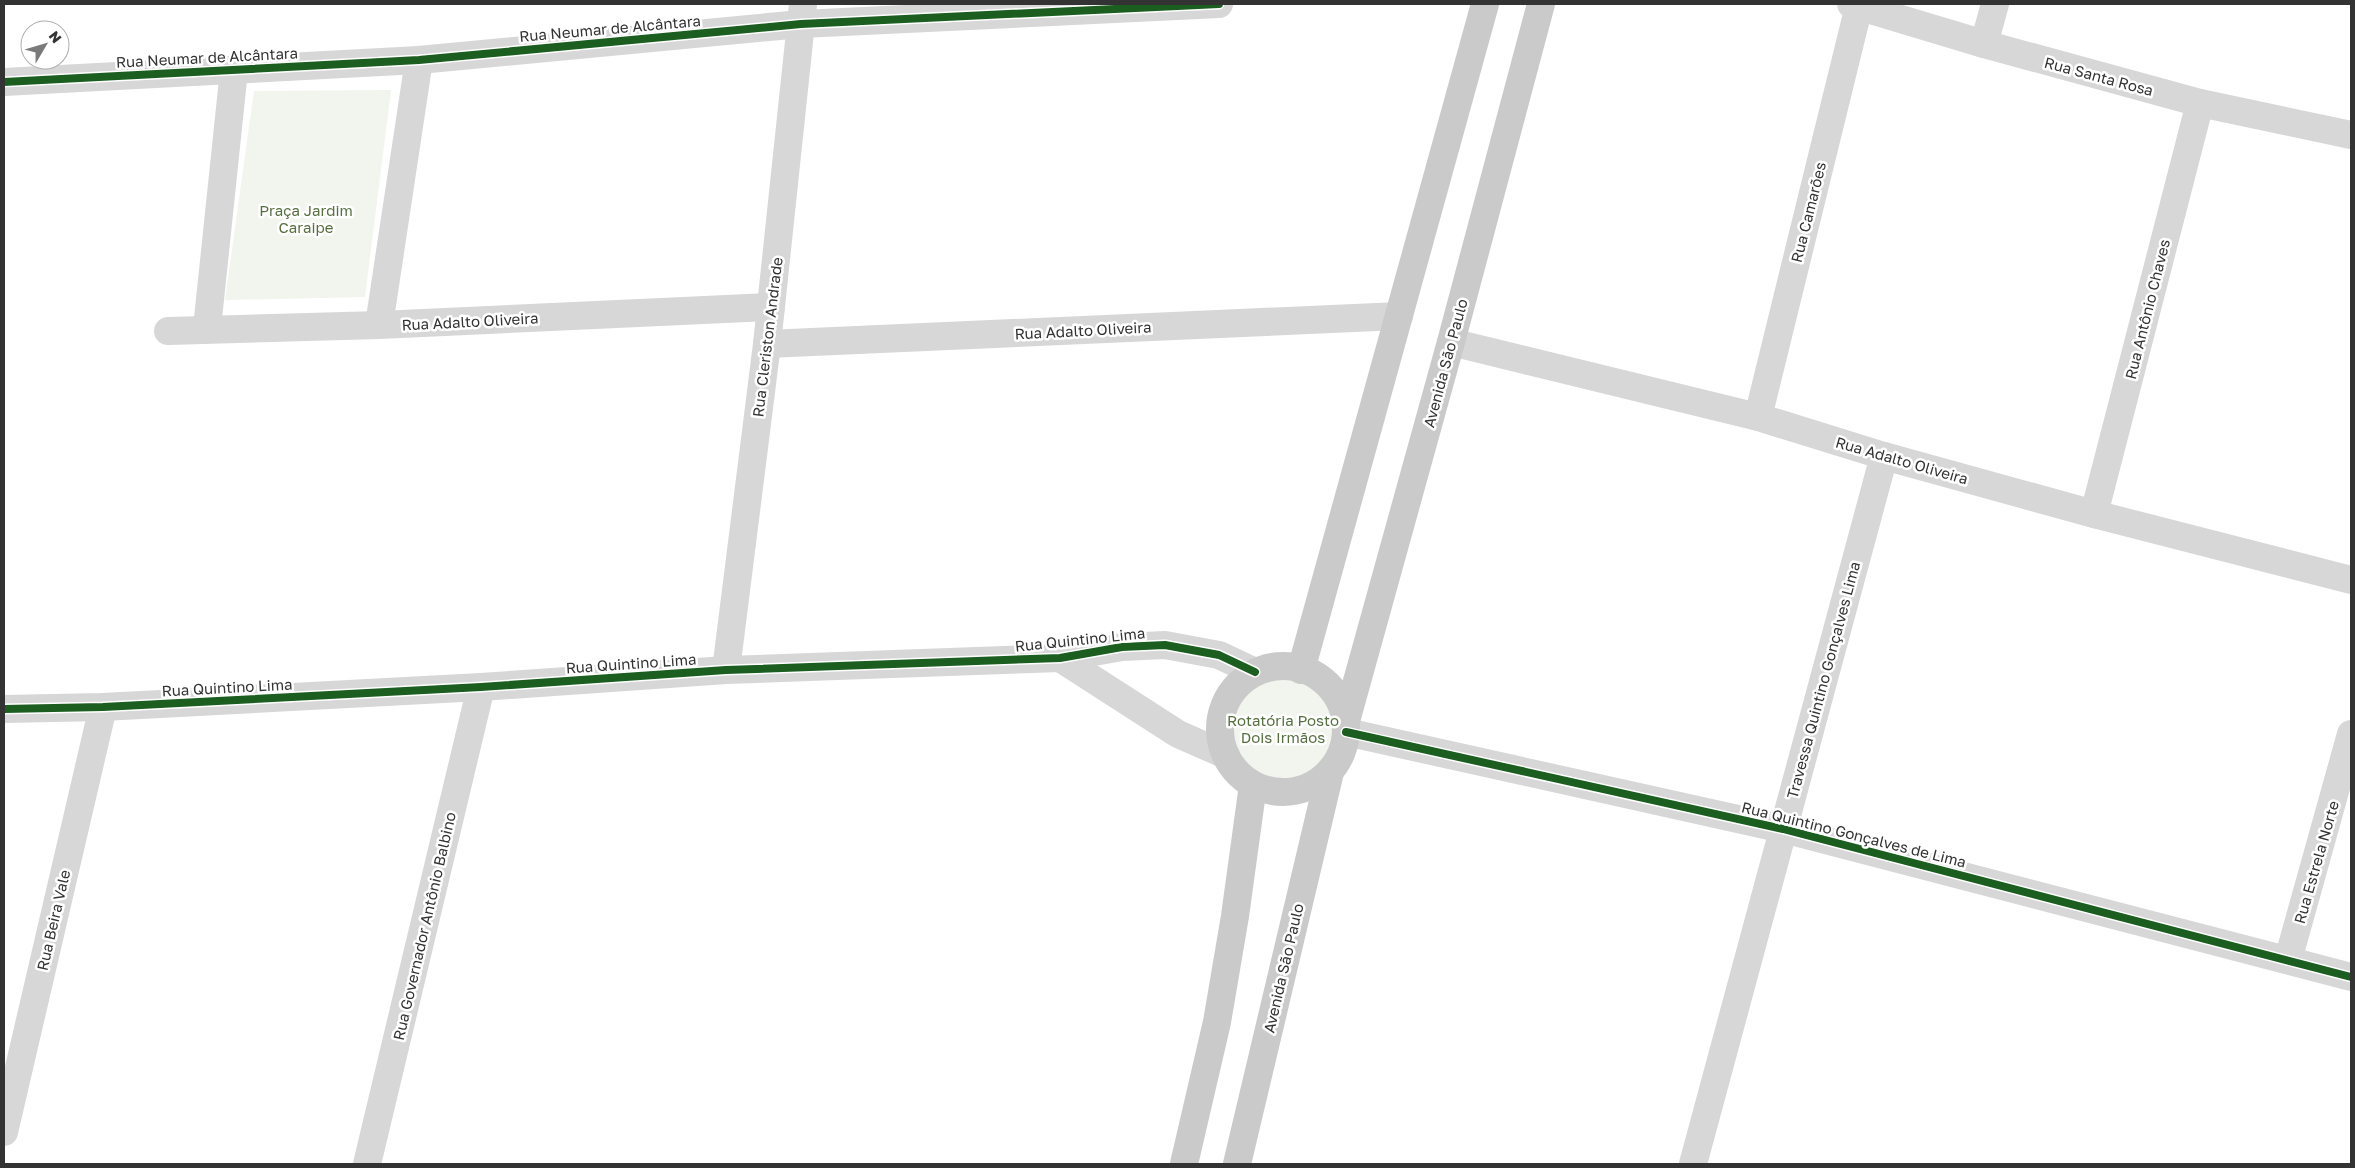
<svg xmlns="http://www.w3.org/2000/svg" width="2355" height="1168" font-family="'Golos Text',sans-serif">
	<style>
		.green { fill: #f1f5ed }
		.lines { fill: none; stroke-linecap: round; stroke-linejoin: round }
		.minor { stroke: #d7d7d7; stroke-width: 28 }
		.major { stroke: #cacaca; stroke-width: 28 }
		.cycleway-casing { stroke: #fff; stroke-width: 11 }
		.cycleway { stroke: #1b5e20; stroke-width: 8 }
		.labels { text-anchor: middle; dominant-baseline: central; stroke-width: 5; stroke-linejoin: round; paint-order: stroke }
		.street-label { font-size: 15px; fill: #333; stroke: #fff }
		.park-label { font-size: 15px; fill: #56703f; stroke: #fff }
	</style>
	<rect width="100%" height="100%" fill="#fff"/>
	<g class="green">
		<polygon points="391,90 365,297 225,300 254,91"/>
		<circle cx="1283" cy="729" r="55"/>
	</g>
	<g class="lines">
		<g class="minor">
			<polyline points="1851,4 1984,44 2200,103 2351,135"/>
			<polyline points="1984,44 1995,4"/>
			<polyline points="4,82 419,60 801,24 1219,4"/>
			<polyline points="379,325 419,60"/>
			<polyline points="207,328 234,70"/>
			<polyline points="168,331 379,325 771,307"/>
			<polyline points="1451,342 1758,417 1884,456 2094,514 2351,580"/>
			<polyline points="767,344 1399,316"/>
			<polyline points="1758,417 1859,6"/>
			<polyline points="2094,514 2200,103"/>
			<polyline points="1060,658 1178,734 1226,755"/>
			<polyline points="726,670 767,344 803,4"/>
			<polyline points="4,709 103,707 481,687 726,670 1060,658 1122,647 1165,645 1219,655 1255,672"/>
			<polyline points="1346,732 1783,829 2351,977"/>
			<polyline points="2288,960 2351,734"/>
			<polyline points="4,1132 103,707"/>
			<polyline points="367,1164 481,687"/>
			<polyline points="1693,1164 1884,456"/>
		</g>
		<g class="major">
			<circle cx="1283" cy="729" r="63"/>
			<polyline points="1301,670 1485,4"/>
			<polyline points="1346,721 1451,342 1541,4"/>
			<polyline points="1184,1164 1217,1022 1235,916 1253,785"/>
			<polyline points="1237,1164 1330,772"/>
		</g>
		<defs>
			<g id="cycleway">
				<polyline points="4,82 419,60 801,24 1219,4"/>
				<polyline points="4,709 103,707 481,687 726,670 1060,658 1122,647 1165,645 1219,655 1255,672"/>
				<polyline points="1346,732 1783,829 2351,977"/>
			</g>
		</defs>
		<use href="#cycleway" class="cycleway-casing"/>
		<use href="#cycleway" class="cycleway"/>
	</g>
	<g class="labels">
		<g class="street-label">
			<text transform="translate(610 28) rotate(-5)">Rua Neumar de Alcântara</text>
			<text transform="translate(207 57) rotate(-3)">Rua Neumar de Alcântara</text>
			<text transform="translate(2099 76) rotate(15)">Rua Santa Rosa</text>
			<text transform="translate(1808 212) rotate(-76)">Rua Camarões</text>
			<text transform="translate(2147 309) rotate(-76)">Rua Antônio Chaves</text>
			<text transform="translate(470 321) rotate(-3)">Rua Adalto Oliveira</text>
			<text transform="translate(1083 330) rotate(-3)">Rua Adalto Oliveira</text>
			<text transform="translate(767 337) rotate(-83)">Rua Cleriston Andrade</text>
			<text transform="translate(1445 363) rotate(-75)">Avenida São Paulo</text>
			<text transform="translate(1902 460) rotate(16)">Rua Adalto Oliveira</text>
			<text transform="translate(1080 639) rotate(-6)">Rua Quintino Lima</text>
			<text transform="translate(631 663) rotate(-4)">Rua Quintino Lima</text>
			<text transform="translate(1823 680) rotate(-75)">Travessa Quintino Gonçalves Lima</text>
			<text transform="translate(227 687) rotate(-3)">Rua Quintino Lima</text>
			<text transform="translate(1854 834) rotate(14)">Rua Quintino Gonçalves de Lima</text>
			<text transform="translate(2316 862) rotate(-74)">Rua Estrela Norte</text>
			<text transform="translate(53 920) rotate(-77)">Rua Beira Vale</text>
			<text transform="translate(424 926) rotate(-77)">Rua Governador Antônio Balbino</text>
			<text transform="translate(1283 968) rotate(-77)">Avenida São Paulo</text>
		</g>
		<g class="park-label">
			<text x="306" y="210">Praça Jardim<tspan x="306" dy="17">Caraipe</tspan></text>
			<text x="1283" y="720">Rotatória Posto<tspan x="1283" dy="17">Dois Irmãos</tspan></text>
		</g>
	</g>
	<rect width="2355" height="1168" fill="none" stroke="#333333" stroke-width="10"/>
	<g transform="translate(45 45) rotate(52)"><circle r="24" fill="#ffffff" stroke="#adadad"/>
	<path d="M0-4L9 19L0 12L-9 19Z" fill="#7a7a7a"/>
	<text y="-8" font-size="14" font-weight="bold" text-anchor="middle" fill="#333333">N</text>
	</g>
</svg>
